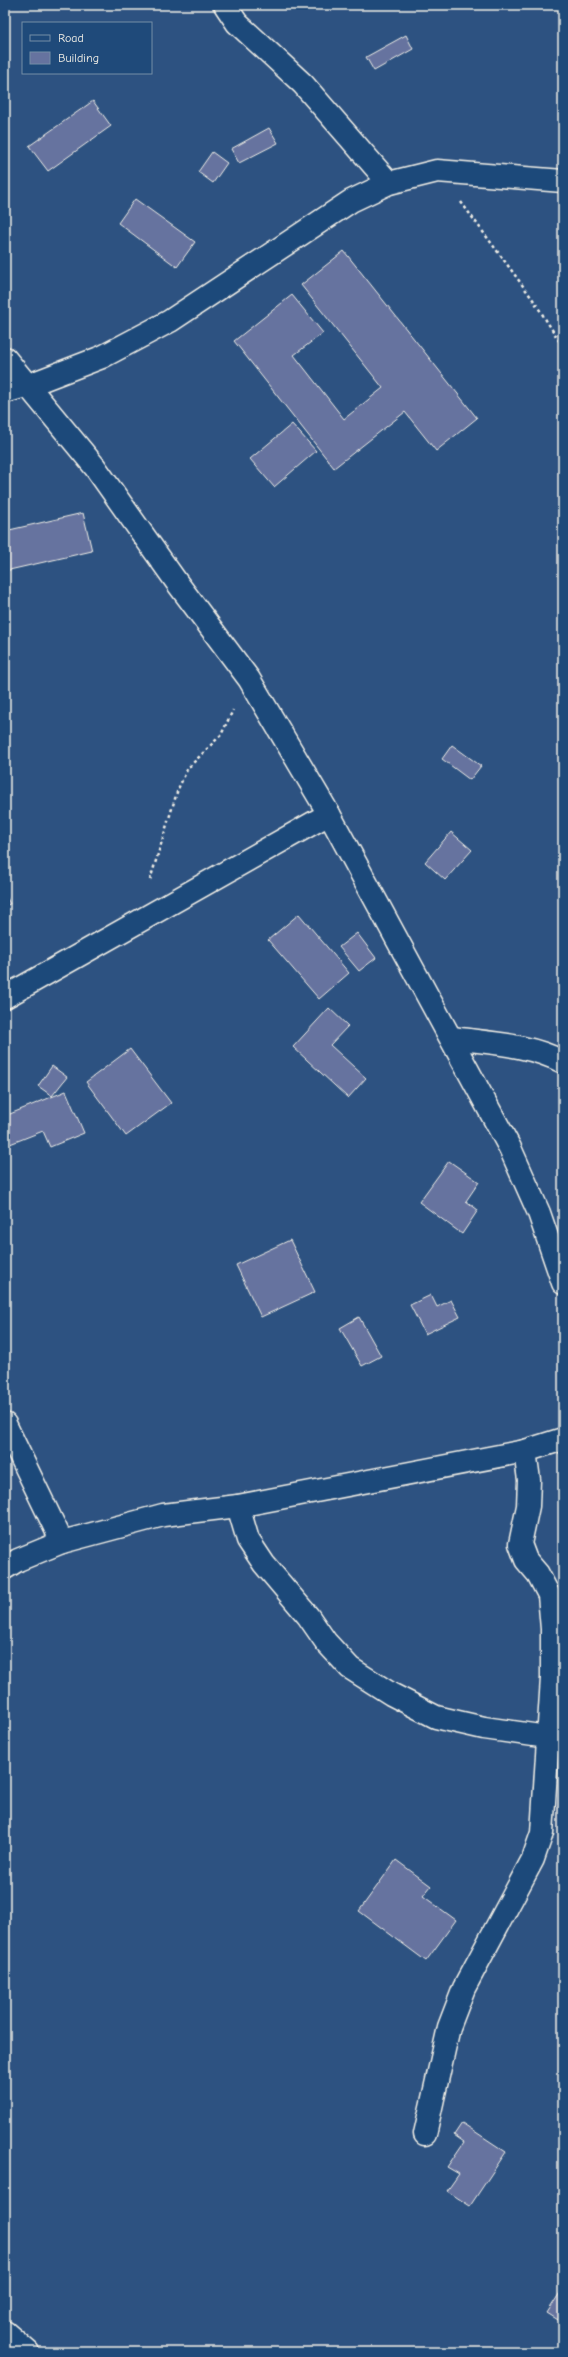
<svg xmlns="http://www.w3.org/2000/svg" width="568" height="2357" font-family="'Comic Neue',sans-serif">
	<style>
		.building { fill: #66739f; stroke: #f4f1e8 }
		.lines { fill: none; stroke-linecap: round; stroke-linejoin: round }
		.minor-casing { stroke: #f4f1e8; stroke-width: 25 }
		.path { stroke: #f4f1e8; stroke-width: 2.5; stroke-dasharray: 3 3; stroke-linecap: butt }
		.minor { stroke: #1f4a7a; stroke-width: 22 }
	</style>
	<rect width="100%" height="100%" fill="#2d5281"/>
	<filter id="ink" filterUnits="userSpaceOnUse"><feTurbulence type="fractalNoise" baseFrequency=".025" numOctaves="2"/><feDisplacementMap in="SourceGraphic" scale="8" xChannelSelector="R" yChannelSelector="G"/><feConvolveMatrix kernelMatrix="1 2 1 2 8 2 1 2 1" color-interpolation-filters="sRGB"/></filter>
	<g filter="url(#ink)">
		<g class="building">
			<polygon points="406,35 413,49 374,71 366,57"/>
			<polygon points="93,101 111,126 48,171 29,146"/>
			<polygon points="269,128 278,143 239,163 231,149"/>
			<polygon points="212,152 227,163 213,183 198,172"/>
			<polygon points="135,199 195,242 177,267 118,223"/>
			<polygon points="344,251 477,418 436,451 405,412 334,468 234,341 292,295 323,333 294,355 344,419 383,388 301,285"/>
			<polygon points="292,424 316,451 274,487 250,459"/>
			<polygon points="83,513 92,551 5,571 5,531"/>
			<polygon points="452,745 481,766 470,780 442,759"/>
			<polygon points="451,832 472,850 445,880 425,862"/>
			<polygon points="5,894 10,904 5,906"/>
			<polygon points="299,914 349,973 319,999 268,940"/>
			<polygon points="357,933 376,958 359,971 339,947"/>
			<polygon points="329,1008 348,1026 330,1045 366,1078 348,1098 293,1047"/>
			<polygon points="130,1049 171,1103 126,1136 86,1082"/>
			<polygon points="52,1066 67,1077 52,1096 38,1086"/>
			<polygon points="66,1091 84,1133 50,1147 43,1131 10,1144 5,1132 5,1116"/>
			<polygon points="449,1161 479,1182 466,1201 478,1210 462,1234 419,1202"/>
			<polygon points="290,1240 315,1292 261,1317 236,1265"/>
			<polygon points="431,1295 437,1307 451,1300 460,1317 425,1334 410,1305"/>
			<polygon points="359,1317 381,1356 362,1366 340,1328"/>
			<polygon points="396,1860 431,1886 423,1896 456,1920 426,1961 359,1911"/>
			<polygon points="462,2123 506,2152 470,2206 447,2191 459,2174 447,2167 464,2142 454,2135"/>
			<polygon points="563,2288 563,2323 547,2313"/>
		</g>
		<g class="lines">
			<defs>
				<g id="minor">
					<polyline points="225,5 237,23 303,84 389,183"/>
					<polyline points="5,358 95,467 178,584 249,679 329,814 510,1148 539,1213 563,1283"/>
					<polyline points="5,392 29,385 102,357 170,321 351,201 389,183 437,171 563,181"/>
					<polyline points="5,997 329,814"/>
					<path d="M452,1038C489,1043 529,1044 563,1062"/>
					<polyline points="5,1424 62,1542"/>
					<polyline points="238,1506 248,1540 264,1564 308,1616 326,1642 350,1668 391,1694 436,1717 484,1728 547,1737 563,1743"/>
					<polyline points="5,1568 18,1560 62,1542 163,1515 238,1506 525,1451 563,1439"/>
					<polyline points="425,2134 449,2027 464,1988 533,1859 542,1833 552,1678 552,1629 549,1595 538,1574 526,1560 520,1544 528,1506 529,1480 525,1451"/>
					<polyline points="5,2332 28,2352"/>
				</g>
			</defs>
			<use href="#minor" class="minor-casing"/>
			<g class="path">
				<polyline points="461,202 534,301 563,347"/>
				<polyline points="150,880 178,789 188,768 221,735 233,710"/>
			</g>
			<use href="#minor" class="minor"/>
		</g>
	</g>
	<rect width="568" height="2357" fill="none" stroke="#1f4a7a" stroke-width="20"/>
	<rect x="10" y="10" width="548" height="2337" fill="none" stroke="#f4f1e8" stroke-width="1.5" filter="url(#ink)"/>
	<rect x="22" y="22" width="130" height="52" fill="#1f4a7a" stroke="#748da6"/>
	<rect x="30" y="35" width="20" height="6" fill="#1f4a7a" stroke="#748da6"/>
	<text x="58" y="42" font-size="12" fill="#f4f1e8">Road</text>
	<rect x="30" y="52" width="20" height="12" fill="#66739f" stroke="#748da6"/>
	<text x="58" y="62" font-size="12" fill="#f4f1e8">Building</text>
</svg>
